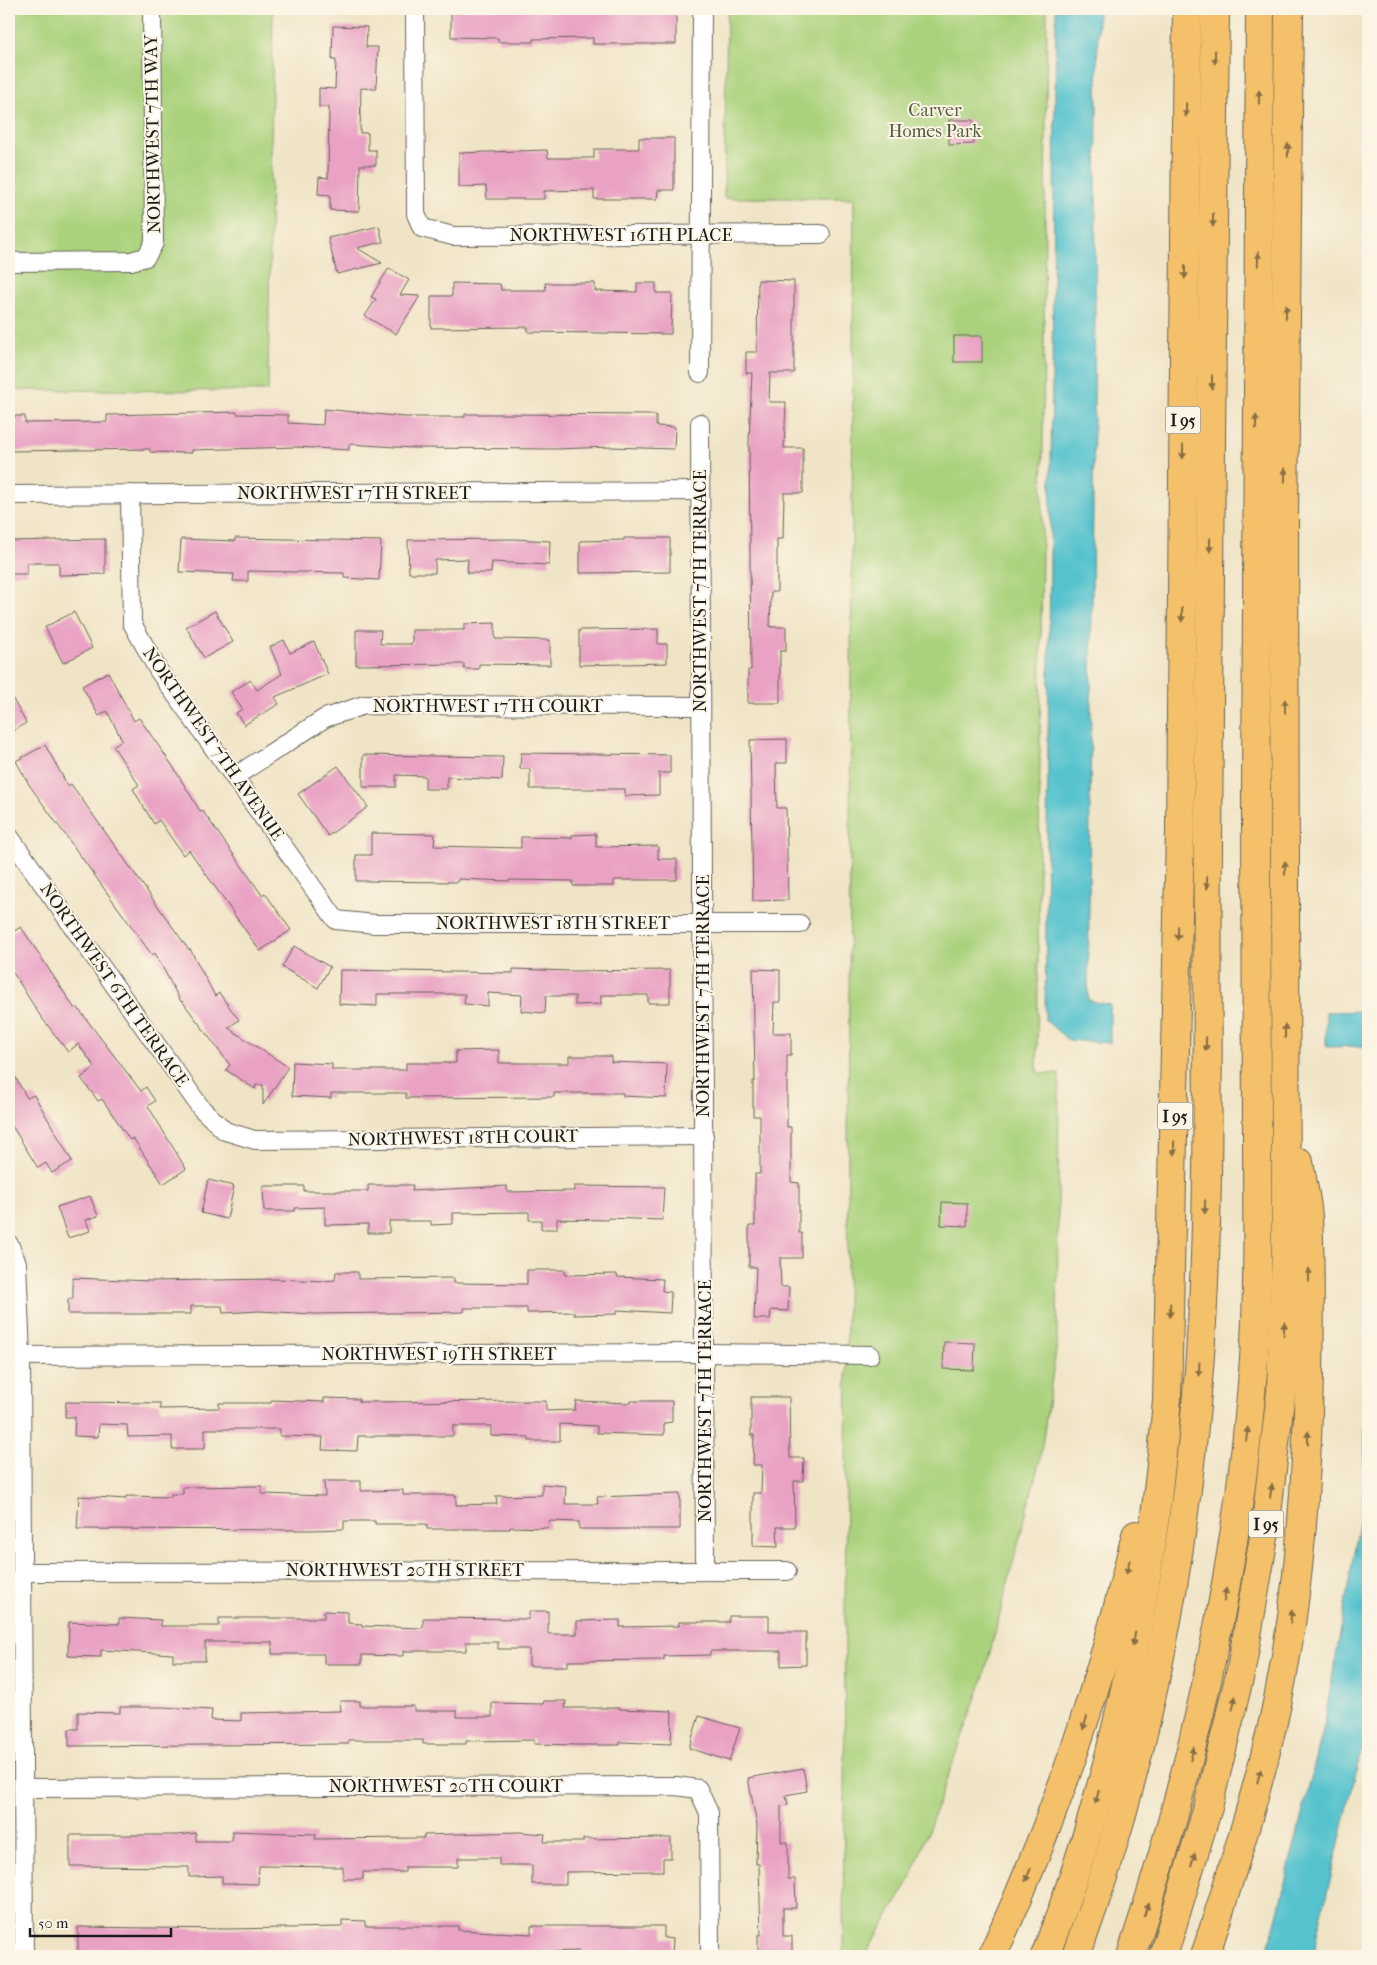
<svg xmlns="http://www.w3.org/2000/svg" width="1377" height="1965" font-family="'IM FELL French Canon',serif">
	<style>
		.green { fill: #aad27d; stroke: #63774c }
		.water { fill: #55c2ce; stroke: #386f75 }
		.building { fill: #e9a2c4 }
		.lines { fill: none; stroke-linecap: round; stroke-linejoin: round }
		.street-casing { stroke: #666258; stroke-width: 20 }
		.highway-casing { stroke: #666258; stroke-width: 30 }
		.street { stroke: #fff; stroke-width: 18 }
		.highway { stroke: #f4c16a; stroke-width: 28 }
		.oneway { fill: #886e43 }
		.labels { text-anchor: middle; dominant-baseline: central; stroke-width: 4; stroke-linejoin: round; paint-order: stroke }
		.shield { fill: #fcf5e5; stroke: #5f5d58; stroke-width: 1 }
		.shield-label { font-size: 16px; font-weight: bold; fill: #1c1c1c }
		.park-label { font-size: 18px; fill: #4e5c3e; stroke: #fcf5e5 }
		.street-label { font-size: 18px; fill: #1c1c1c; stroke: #fcf5e5 }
	</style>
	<rect width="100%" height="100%" fill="#fcf5e5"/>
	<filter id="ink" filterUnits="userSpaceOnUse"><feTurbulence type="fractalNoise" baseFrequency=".02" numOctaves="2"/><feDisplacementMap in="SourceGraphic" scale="10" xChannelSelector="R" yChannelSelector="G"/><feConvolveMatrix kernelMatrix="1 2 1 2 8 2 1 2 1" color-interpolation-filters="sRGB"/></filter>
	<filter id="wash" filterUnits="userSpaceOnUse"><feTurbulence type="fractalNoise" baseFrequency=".0096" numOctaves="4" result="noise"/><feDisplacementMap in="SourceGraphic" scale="20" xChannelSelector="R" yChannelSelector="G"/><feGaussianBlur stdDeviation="1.12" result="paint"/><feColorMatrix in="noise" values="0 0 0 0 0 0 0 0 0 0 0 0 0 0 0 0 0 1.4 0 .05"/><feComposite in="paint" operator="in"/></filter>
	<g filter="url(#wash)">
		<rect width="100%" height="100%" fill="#f0e4c6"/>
		<g class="green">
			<polygon points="9,9 273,9 268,391 9,390"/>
			<polygon points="727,9 1047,9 1037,1073 1059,1074 1057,1344 1040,1459 982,1683 911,1878 865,1956 843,1956 854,198 724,198"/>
		</g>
		<g class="water">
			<polygon points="1056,9 1098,9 1088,1000 1110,1005 1110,1043 1068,1040 1045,1020"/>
			<polygon points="1368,1011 1368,1055 1368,1046 1326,1047 1326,1012"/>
			<polygon points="1368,1338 1368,1722 1312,1956 1267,1956 1324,1726 1363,1500"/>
		</g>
		<g id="blocks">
			<g class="building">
				<polygon points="451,9 676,9 676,44 593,44 593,38 533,39 533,42 498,42 498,38 451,37"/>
				<polygon points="333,26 367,27 366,47 378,47 376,89 361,88 360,133 368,133 368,150 376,150 376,165 360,165 359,211 330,210 330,195 318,194 319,177 328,178 329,107 319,107 319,88 335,89 336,60 332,60"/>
				<polygon points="949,120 973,120 974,144 949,145"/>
				<polygon points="639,138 674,138 674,190 658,190 657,199 594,199 594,190 544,191 544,199 487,199 486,186 459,187 459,153 547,150 548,158 594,158 594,149 639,149"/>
				<polygon points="379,226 383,242 357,248 382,263 337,274 328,238"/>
				<polygon points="389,268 409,280 400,295 420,296 396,334 365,316 376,299 371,297"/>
				<polygon points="758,280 794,281 794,373 770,373 769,402 786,402 784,448 803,448 803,493 784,493 783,539 777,539 777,592 771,592 770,627 786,627 786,651 780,651 780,703 748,703 748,670 751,670 749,441 752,373 746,373 746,352 757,352"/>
				<polygon points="452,283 500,284 501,290 546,290 545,283 595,283 595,291 637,292 637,283 656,283 656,293 672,293 671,334 528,332 528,327 431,328 431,296 452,296"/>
				<rect x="954" y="336" width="28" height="26"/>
				<polygon points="324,409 405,417 465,417 465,414 505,414 656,415 656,426 675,427 674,449 611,447 557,449 413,448 349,444 349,450 297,447 192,450 192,453 150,452 150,449 9,451 9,416 25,416 25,423 107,422 107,415 237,412 237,414 288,415 288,423 323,425"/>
				<polygon points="235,538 381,541 379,580 344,578 344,573 248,571 248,581 233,581 234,574 179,572 181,539 235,541"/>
				<polygon points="624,538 670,538 670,572 580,573 580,541 624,540"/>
				<polygon points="105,539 105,574 59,575 59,563 27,563 27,574 11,574 11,564 9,565 9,541"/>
				<polygon points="515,539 550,541 549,565 492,562 491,573 467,573 468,559 435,560 435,573 409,573 408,540"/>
				<polygon points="215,611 233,642 204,658 186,627"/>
				<polygon points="74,612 92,648 63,663 45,627"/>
				<polygon points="495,623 495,639 550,640 550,665 479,664 479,669 464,669 464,664 356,665 356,630 381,630 380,644 412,644 412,630 464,630 464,624"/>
				<polygon points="658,629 658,644 667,644 667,663 579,665 579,630"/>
				<polygon points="284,640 290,653 314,642 328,674 275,697 279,704 244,725 236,713 242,709 231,692 251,680 257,690 282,674 270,647"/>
				<polygon points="108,672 134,721 139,718 172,765 200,811 202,810 262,895 265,893 291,930 260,951 189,850 183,855 159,820 154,824 133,789 139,785 113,746 122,740 107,711 99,716 82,686"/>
				<polygon points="9,692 26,723 9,733"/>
				<polygon points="787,739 787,763 776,763 777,808 786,808 788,900 753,901 750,740"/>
				<polygon points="45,745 68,786 71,784 189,950 190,949 215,996 219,993 239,1020 228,1028 288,1067 263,1105 263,1085 256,1085 255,1089 226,1070 230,1065 182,1001 181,1002 155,953 152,955 30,786 16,761"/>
				<polygon points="521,753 670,755 670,773 659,773 659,795 625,796 625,789 530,789 530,769 520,769"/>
				<polygon points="363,755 503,757 502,780 447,777 447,789 425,789 425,776 396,775 396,787 363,787"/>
				<polygon points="338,766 368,807 328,836 298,794"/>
				<polygon points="371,833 435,834 434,846 521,848 521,837 572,838 572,835 596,834 596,847 658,846 658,859 677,859 677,880 614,880 614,886 573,886 573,881 510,880 510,881 458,879 458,882 356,881 356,855 371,855"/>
				<polygon points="21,927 75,1009 77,1007 141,1091 146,1087 155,1101 148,1106 186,1169 163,1184 133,1138 130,1140 102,1099 98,1101 81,1078 95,1067 78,1044 68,1052 39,1014 9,966 9,934"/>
				<polygon points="294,946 330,967 318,988 282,967"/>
				<polygon points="513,969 571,971 670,970 670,1003 648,1003 648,995 601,995 601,1004 575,1005 575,996 546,996 545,1013 521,1011 522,995 488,993 488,1006 464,1004 465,994 377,994 377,1006 339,1004 340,970 513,973"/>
				<polygon points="753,969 780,970 780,1002 774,1002 773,1033 791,1033 791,1055 787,1055 787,1127 791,1127 791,1182 799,1183 799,1233 802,1233 802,1258 780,1258 781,1287 789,1287 788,1311 771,1310 770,1319 754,1319 756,1267 749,1267 749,1226 755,1226 755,1174 760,1174 760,1116 753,1116 753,1081 755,1081"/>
				<polygon points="499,1050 499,1063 569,1063 569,1056 611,1056 611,1062 667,1064 666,1098 623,1096 623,1093 554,1093 554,1097 406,1098 406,1093 331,1093 331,1098 292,1096 293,1062 332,1064 332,1070 406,1070 406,1063 456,1063 456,1051"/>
				<polygon points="9,1066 27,1098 34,1095 72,1161 52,1173 46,1163 38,1168 9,1121"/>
				<polygon points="208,1180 234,1186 227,1219 201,1213"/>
				<polygon points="368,1185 413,1185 412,1191 507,1186 507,1192 574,1191 574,1186 664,1187 662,1220 608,1218 608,1220 557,1219 557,1229 541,1229 541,1220 529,1220 529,1212 453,1213 453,1224 431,1225 431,1221 389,1221 389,1233 368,1233 368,1224 325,1225 325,1207 295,1208 295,1211 264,1211 263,1186 304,1186 304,1191 368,1191"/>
				<polygon points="90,1196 98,1216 86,1220 90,1231 68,1238 57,1207"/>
				<polygon points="942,1202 967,1203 967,1226 941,1225"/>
				<polygon points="527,1270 565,1270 565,1275 617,1274 617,1277 663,1279 662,1291 671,1292 670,1313 617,1310 617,1314 574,1315 574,1312 527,1313 527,1308 464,1308 464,1312 314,1314 259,1311 223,1313 222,1306 191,1306 191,1314 68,1314 68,1299 73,1299 73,1278 151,1281 277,1279 324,1281 335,1280 336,1272 358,1272 358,1279 454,1278 454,1283 527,1284"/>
				<polygon points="944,1342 975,1343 974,1370 943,1369"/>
				<polygon points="751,1397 789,1397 790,1458 804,1458 803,1481 794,1481 795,1527 777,1527 778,1547 753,1546 753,1493 761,1493 762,1465 753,1465 754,1435 751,1435"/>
				<polygon points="324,1398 359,1399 359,1402 546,1401 546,1411 575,1410 576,1401 631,1403 631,1401 672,1401 672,1422 664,1423 664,1435 597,1433 597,1426 560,1424 560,1441 529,1441 529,1437 491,1436 491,1426 453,1426 453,1436 358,1436 357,1451 322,1450 323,1437 280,1436 280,1429 205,1429 205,1449 172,1449 172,1436 128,1437 127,1425 99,1424 98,1437 74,1436 75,1417 65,1417 66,1402 160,1403 160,1409 219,1408 219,1403 271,1403 271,1400 324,1402"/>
				<polygon points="324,1481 361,1481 361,1491 403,1490 403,1495 456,1495 456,1505 497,1504 496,1496 542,1495 542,1484 566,1486 565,1504 598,1504 597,1497 680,1494 680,1529 579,1529 579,1522 549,1521 548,1528 510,1527 510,1529 427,1529 427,1524 375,1524 375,1521 344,1521 344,1529 312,1530 77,1529 79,1496 126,1499 126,1496 171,1497 171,1494 183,1494 183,1487 262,1486 262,1494 325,1496"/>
				<polygon points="324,1611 348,1612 348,1623 362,1624 362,1626 423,1628 423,1618 529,1619 529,1611 548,1611 548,1634 577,1634 577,1621 620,1620 620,1627 679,1626 679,1622 729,1622 729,1616 769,1616 769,1632 806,1632 806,1665 781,1666 781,1651 710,1651 710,1655 664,1656 664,1660 568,1661 568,1666 529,1666 529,1649 498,1649 498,1642 466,1642 466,1651 403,1651 403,1656 362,1655 362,1664 324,1664 324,1654 272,1654 272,1642 205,1642 205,1661 173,1661 173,1654 101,1650 101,1657 68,1656 69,1622 119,1624 119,1618 161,1620 161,1626 219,1626 219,1618 324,1618"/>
				<polygon points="340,1701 360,1701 360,1706 414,1706 414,1711 457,1711 457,1717 492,1717 492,1703 543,1704 544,1701 566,1701 565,1708 620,1708 620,1709 672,1711 671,1744 620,1742 620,1745 578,1745 534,1744 534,1740 466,1741 466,1744 423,1744 423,1740 348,1740 348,1744 69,1746 69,1729 78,1729 78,1712 120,1713 120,1707 162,1707 212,1710 211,1720 241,1721 241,1713 341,1711"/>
				<polygon points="699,1716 740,1728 729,1761 689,1748"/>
				<polygon points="803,1768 807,1791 786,1795 788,1805 781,1806 781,1842 788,1842 788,1879 795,1879 796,1908 783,1908 783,1936 792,1936 792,1956 758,1956 758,1935 761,1935 759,1864 756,1864 757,1825 748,1778"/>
				<polygon points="232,1831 316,1834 315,1839 424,1838 424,1835 520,1832 545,1834 544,1842 583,1842 583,1839 671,1838 671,1858 663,1858 663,1871 566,1872 566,1884 532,1884 532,1865 499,1865 499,1858 458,1858 458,1867 405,1867 405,1872 363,1872 363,1879 343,1879 343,1867 259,1866 258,1884 222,1883 222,1876 189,1877 189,1867 70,1866 70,1835 177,1835 196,1833 196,1841 232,1841"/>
				<polygon points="342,1920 365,1921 365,1926 458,1926 458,1930 531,1934 531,1926 664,1926 664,1938 673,1939 672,1956 579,1956 579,1951 543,1952 543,1956 466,1954 466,1956 227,1956 227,1954 198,1953 197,1956 78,1956 78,1927 227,1929 342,1927"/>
			</g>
		</g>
	</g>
	<g filter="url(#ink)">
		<use href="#blocks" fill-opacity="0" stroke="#666258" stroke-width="1"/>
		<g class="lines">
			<defs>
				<g id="street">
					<polyline points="415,9 416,214 422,228 453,236 821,234"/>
					<polyline points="9,262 131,261 146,257 154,243 152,9"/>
					<polyline points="700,373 702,9"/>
					<polyline points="700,423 705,1569"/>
					<polyline points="130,494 132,623 158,670 336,920 375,924 800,924"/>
					<polyline points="9,495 700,491"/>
					<polyline points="234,777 325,718 364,705 701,706"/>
					<polyline points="9,836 201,1108 225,1131 255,1140 704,1136"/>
					<polyline points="9,1244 17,1263 21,1356 24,1956"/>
					<polyline points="9,1356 705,1353 870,1355"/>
					<polyline points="22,1572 787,1571"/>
					<polyline points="23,1788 676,1786 698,1789 709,1813 710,1956"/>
				</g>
				<g id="highway">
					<path d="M992,1956C1056,1817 1101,1684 1136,1535"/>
					<path d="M1045,1956C1114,1779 1152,1589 1167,1400L1180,831L1187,9"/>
					<path d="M1076,1956C1145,1768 1184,1569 1199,1369C1212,1196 1206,1021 1208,847C1209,568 1213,288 1215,9"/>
					<path d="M1131,1956C1196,1761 1239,1565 1254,1359C1259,1284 1257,1208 1257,1133C1256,1021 1256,909 1256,797C1255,535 1258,272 1260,9"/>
					<polyline points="1163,1956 1208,1807 1241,1670 1265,1531 1281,1391 1286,1252 1284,524 1289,9"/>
					<path d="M1205,1956C1232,1871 1260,1786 1278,1699C1300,1592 1307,1481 1309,1372C1310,1321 1311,1269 1308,1218C1307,1200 1302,1181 1299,1162"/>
				</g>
			</defs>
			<use href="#street" class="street-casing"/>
			<use href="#highway" class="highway-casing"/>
			<use href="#street" class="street"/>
			<use href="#highway" class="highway"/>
		</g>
		<defs><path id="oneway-solid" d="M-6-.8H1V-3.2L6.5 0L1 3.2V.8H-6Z" transform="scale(1.25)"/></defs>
		<g class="oneway">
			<use href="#oneway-solid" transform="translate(1215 57) rotate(91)"/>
			<use href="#oneway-solid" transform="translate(1259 97) rotate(-89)"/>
			<use href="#oneway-solid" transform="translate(1186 110) rotate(91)"/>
			<use href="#oneway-solid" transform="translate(1288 150) rotate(-89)"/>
			<use href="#oneway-solid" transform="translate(1213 220) rotate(91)"/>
			<use href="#oneway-solid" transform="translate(1258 259) rotate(-89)"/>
			<use href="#oneway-solid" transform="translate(1185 272) rotate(91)"/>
			<use href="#oneway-solid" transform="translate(1286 312) rotate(-89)"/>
			<use href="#oneway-solid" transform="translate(1212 382) rotate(91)"/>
			<use href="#oneway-solid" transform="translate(1256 422) rotate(-89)"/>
			<use href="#oneway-solid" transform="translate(1183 452) rotate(91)"/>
			<use href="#oneway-solid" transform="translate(1285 475) rotate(-89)"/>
			<use href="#oneway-solid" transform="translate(1210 545) rotate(91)"/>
			<use href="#oneway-solid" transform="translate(1182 615) rotate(91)"/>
			<use href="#oneway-solid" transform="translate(1285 706) rotate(-90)"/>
			<use href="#oneway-solid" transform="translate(1285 868) rotate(-90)"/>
			<use href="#oneway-solid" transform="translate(1207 882) rotate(90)"/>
			<use href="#oneway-solid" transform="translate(1178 933) rotate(91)"/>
			<use href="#oneway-solid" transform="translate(1285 1031) rotate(-90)"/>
			<use href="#oneway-solid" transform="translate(1206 1044) rotate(90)"/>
			<use href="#oneway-solid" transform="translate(1174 1148) rotate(91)"/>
			<use href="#oneway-solid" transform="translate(1205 1207) rotate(91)"/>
			<use href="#oneway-solid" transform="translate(1309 1275) rotate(-91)"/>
			<use href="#oneway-solid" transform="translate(1170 1310) rotate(92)"/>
			<use href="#oneway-solid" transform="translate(1284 1329) rotate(-87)"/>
			<use href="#oneway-solid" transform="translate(1199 1369) rotate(94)"/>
			<use href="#oneway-solid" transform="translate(1247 1434) rotate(-83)"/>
			<use href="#oneway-solid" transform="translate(1308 1438) rotate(-89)"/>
			<use href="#oneway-solid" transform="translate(1271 1491) rotate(-82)"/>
			<use href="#oneway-solid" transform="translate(1128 1567) rotate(104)"/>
			<use href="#oneway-solid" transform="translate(1225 1595) rotate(-80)"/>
			<use href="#oneway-solid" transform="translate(1291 1617) rotate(-82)"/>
			<use href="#oneway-solid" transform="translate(1134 1639) rotate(101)"/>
			<use href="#oneway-solid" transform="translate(1234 1703) rotate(-78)"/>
			<use href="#oneway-solid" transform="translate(1085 1723) rotate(108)"/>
			<use href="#oneway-solid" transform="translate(1192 1754) rotate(-76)"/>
			<use href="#oneway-solid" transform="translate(1259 1776) rotate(-75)"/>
			<use href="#oneway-solid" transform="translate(1097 1797) rotate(105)"/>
			<use href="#oneway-solid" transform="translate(1193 1860) rotate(-74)"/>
			<use href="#oneway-solid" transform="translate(1028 1875) rotate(113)"/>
			<use href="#oneway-solid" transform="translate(1146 1910) rotate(-72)"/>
		</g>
	</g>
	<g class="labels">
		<g class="shield">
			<rect x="1165.5" y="406.5" width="35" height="27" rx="4"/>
			<rect x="1157.5" y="1102.5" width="35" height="27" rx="4"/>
			<rect x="1248.5" y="1510.5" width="35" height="27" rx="4"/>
		</g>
		<g class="shield-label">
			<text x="1183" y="420">I 95</text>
			<text x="1175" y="1116">I 95</text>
			<text x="1266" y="1524">I 95</text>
		</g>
		<g class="park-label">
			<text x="935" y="110">Carver<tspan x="935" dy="21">Homes Park</tspan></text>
		</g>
		<g class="street-label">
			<text transform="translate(153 134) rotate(-91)">NORTHWEST 7TH WAY</text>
			<text x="621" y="235">NORTHWEST 16TH PLACE</text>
			<text x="354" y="493">NORTHWEST 17TH STREET</text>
			<text transform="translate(700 591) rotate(-90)">NORTHWEST 7TH TERRACE</text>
			<text x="488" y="706">NORTHWEST 17TH COURT</text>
			<text transform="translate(213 744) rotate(55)">NORTHWEST 7TH AVENUE</text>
			<text x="553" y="923">NORTHWEST 18TH STREET</text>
			<text transform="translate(114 985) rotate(55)">NORTHWEST 6TH TERRACE</text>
			<text transform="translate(703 996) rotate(-90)">NORTHWEST 7TH TERRACE</text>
			<text transform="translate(463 1138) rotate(-1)">NORTHWEST 18TH COURT</text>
			<text x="439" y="1354">NORTHWEST 19TH STREET</text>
			<text transform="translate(705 1401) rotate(-90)">NORTHWEST 7TH TERRACE</text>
			<text x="405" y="1570">NORTHWEST 20TH STREET</text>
			<text x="446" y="1786">NORTHWEST 20TH COURT</text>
		</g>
	</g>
	<rect width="1377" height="1965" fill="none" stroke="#fcf5e5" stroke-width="30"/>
	<path d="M30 1928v8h141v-8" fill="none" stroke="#1c1c1c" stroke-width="2.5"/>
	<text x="38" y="1928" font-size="15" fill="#1c1c1c" stroke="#fcf5e5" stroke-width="4" paint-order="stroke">50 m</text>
</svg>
